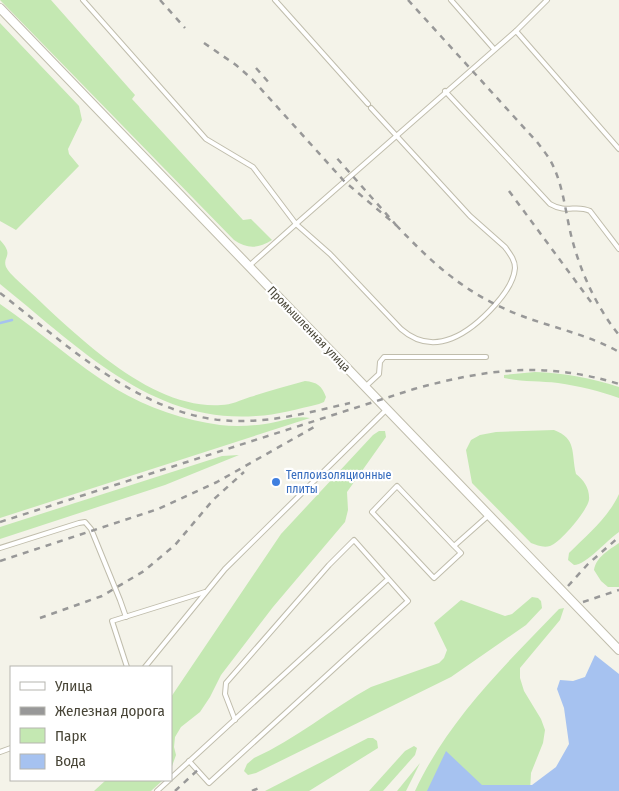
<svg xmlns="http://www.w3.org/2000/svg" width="619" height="791" font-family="'Fira Sans Condensed',sans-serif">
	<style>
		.green { fill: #c4e8b2 }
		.water { fill: #a6c2f0 }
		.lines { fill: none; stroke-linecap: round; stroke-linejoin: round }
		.stream { stroke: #a6c2f0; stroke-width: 2.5 }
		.service-casing { stroke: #c0bdac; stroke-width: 6 }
		.minor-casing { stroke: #c0bdac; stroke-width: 10 }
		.service { stroke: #fff; stroke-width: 4 }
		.minor { stroke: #fff; stroke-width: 8 }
		.rail { stroke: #989898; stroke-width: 2.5; stroke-dasharray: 6 6; stroke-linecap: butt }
		.shop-dot { fill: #3f7fe0; stroke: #fff; stroke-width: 2 }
		.labels { text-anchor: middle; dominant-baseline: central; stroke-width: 4.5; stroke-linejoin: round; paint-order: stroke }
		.street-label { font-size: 12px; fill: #484537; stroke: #fff }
		.shop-label { font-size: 12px; fill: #366cbe; stroke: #fff; text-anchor: start }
	</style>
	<rect width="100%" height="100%" fill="#f4f3e9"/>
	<g class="green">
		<path d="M0,0H51L135,95L132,99L243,220L251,219L272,240C258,249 247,249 234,240Z"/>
		<polygon points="0,23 79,106 82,120 68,149 69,154 79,166 16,230 0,221"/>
		<path d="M0,240C15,256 2,256 6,267C8,271 12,275 15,278C67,325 145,410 221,405C231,405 241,400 250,397C269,391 287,386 305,381C317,382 322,386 326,397L324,402L319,404C298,409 277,415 256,416C151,424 75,344 0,284Z"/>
		<path d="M0,304C40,331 75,364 116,389C148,408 184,420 220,425C235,427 251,426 265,424C280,422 295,415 310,418L0,518Z"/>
		<path d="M535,372C564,373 591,378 619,387V398C600,391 579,386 558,383C540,381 522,382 504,378V375Z"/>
		<path d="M554,430C577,439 571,452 576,474C584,480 590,489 589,500C587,511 560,543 550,546C543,548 537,545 531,543L472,483L466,450L471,440L480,435L496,432Z"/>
		<polygon points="379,431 385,431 386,437 347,492 348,510 345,522 273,607 221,675 210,697 200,712 181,727 175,737 174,747 176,755 171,769 171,697 281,534 373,435"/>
		<polygon points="239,455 165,485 0,539 0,527 222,456"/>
		<path d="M619,494V532C607,540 586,565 574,565L568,560L569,553C587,535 608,518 619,494Z"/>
		<path d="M619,543V587H608L601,581L594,570C596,557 609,550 619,543Z"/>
		<path d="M532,597L538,598L541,601L542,608L526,625L451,677L256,773L248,775L244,771L247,764L254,758C296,739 331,709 371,687L439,663L444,658L447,650L434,623L461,600L505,616L512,614Z"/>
		<path d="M564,608L560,620L520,668V678L524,691L541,719L545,730L543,743L531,773L530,791H415C448,720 505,665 559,609Z"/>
		<polygon points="368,738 373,738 377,741 378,748 309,791 265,791"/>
		<polygon points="414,746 417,748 415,755 383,791 369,791 405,751"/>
		<polygon points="420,763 406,791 397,791"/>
		<polygon points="106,780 163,780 151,791 94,791"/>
	</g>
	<polygon class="water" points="595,655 619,674 619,791 427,791 446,751 482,785 532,785 556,767 569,744 564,708 557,689 560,680 573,681 585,677"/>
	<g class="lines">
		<polyline class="stream" points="0,323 12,320"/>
		<defs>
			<g id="service">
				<polyline points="83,0 206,139 253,167 296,224 516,31 619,149"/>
				<polyline points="275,0 368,104"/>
				<polyline points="451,0 494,49"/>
				<polyline points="516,31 547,0"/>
				<path d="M445,91L550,204C567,214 576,204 590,211L619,249"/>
				<path d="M249,266L296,224L330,254L401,329C435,359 471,332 495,305C504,295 514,282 515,268C515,260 510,254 505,247L470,216L371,108"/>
				<polyline points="365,387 379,374 380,362 384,357 486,357"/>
				<polyline points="454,546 397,486 372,512 434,578 461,553 454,546 489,515"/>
				<polyline points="0,548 79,523 85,522 91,529 120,600 126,617"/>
				<polyline points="127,667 112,621 205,592"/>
				<polyline points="145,667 225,569 387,409"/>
				<polyline points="0,752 11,748"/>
				<polyline points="189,761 209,783 408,601 354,540 329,565 226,683 225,694 235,720"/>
				<polyline points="171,778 388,579"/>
				<polyline points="157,791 169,780"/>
			</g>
			<polyline id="minor" points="0,8 619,650"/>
		</defs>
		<use href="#service" class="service-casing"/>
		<use href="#minor" class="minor-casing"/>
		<use href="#service" class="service"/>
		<use href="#minor" class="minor"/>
		<g class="rail">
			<polyline points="160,0 185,28"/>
			<path d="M408,0L537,142C543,150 550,158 554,168C564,190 566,216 572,239C581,273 597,308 619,335"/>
			<polyline points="204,43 236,65 252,79 344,181 396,225 335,156"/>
			<polyline points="256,68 270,84"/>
			<polyline points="509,191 594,306"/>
			<path d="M396,225C435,266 467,295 522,316C554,328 589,335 619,352"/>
			<path d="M0,293C70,347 148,423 242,421C278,421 315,411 350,403"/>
			<path d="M0,522L414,389C487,369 545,361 619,384"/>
			<polyline points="0,561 158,509 217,482 316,426"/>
			<polyline points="568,586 588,564 619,537"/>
			<polyline points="583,602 619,590"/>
			<polyline points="40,618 102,596 144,571 175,545 213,500 244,472"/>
			<polyline points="175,791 201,767"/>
			<polyline points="252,791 261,787"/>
		</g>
	</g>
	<circle class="shop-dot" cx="276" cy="482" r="5"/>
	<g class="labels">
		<g class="street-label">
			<text transform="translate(309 329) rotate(46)">Промышленная улица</text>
		</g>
		<g class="shop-label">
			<text x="286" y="475">Теплоизоляционные<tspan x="286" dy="14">плиты</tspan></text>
		</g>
	</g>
	<rect x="10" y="666" width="162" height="115" fill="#ffffff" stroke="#b6b5af"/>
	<rect x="20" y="682" width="25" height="8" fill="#ffffff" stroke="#b6b5af"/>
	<text x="55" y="691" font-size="15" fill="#484537">Улица</text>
	<rect x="20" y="707" width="25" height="8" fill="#989898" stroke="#b6b5af"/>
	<text x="55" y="716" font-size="15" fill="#484537">Железная дорога</text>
	<rect x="20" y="728" width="25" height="15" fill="#c4e8b2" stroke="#b6b5af"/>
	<text x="55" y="741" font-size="15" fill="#484537">Парк</text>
	<rect x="20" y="754" width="25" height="15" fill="#a6c2f0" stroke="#b6b5af"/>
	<text x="55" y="766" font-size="15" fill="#484537">Вода</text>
</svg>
